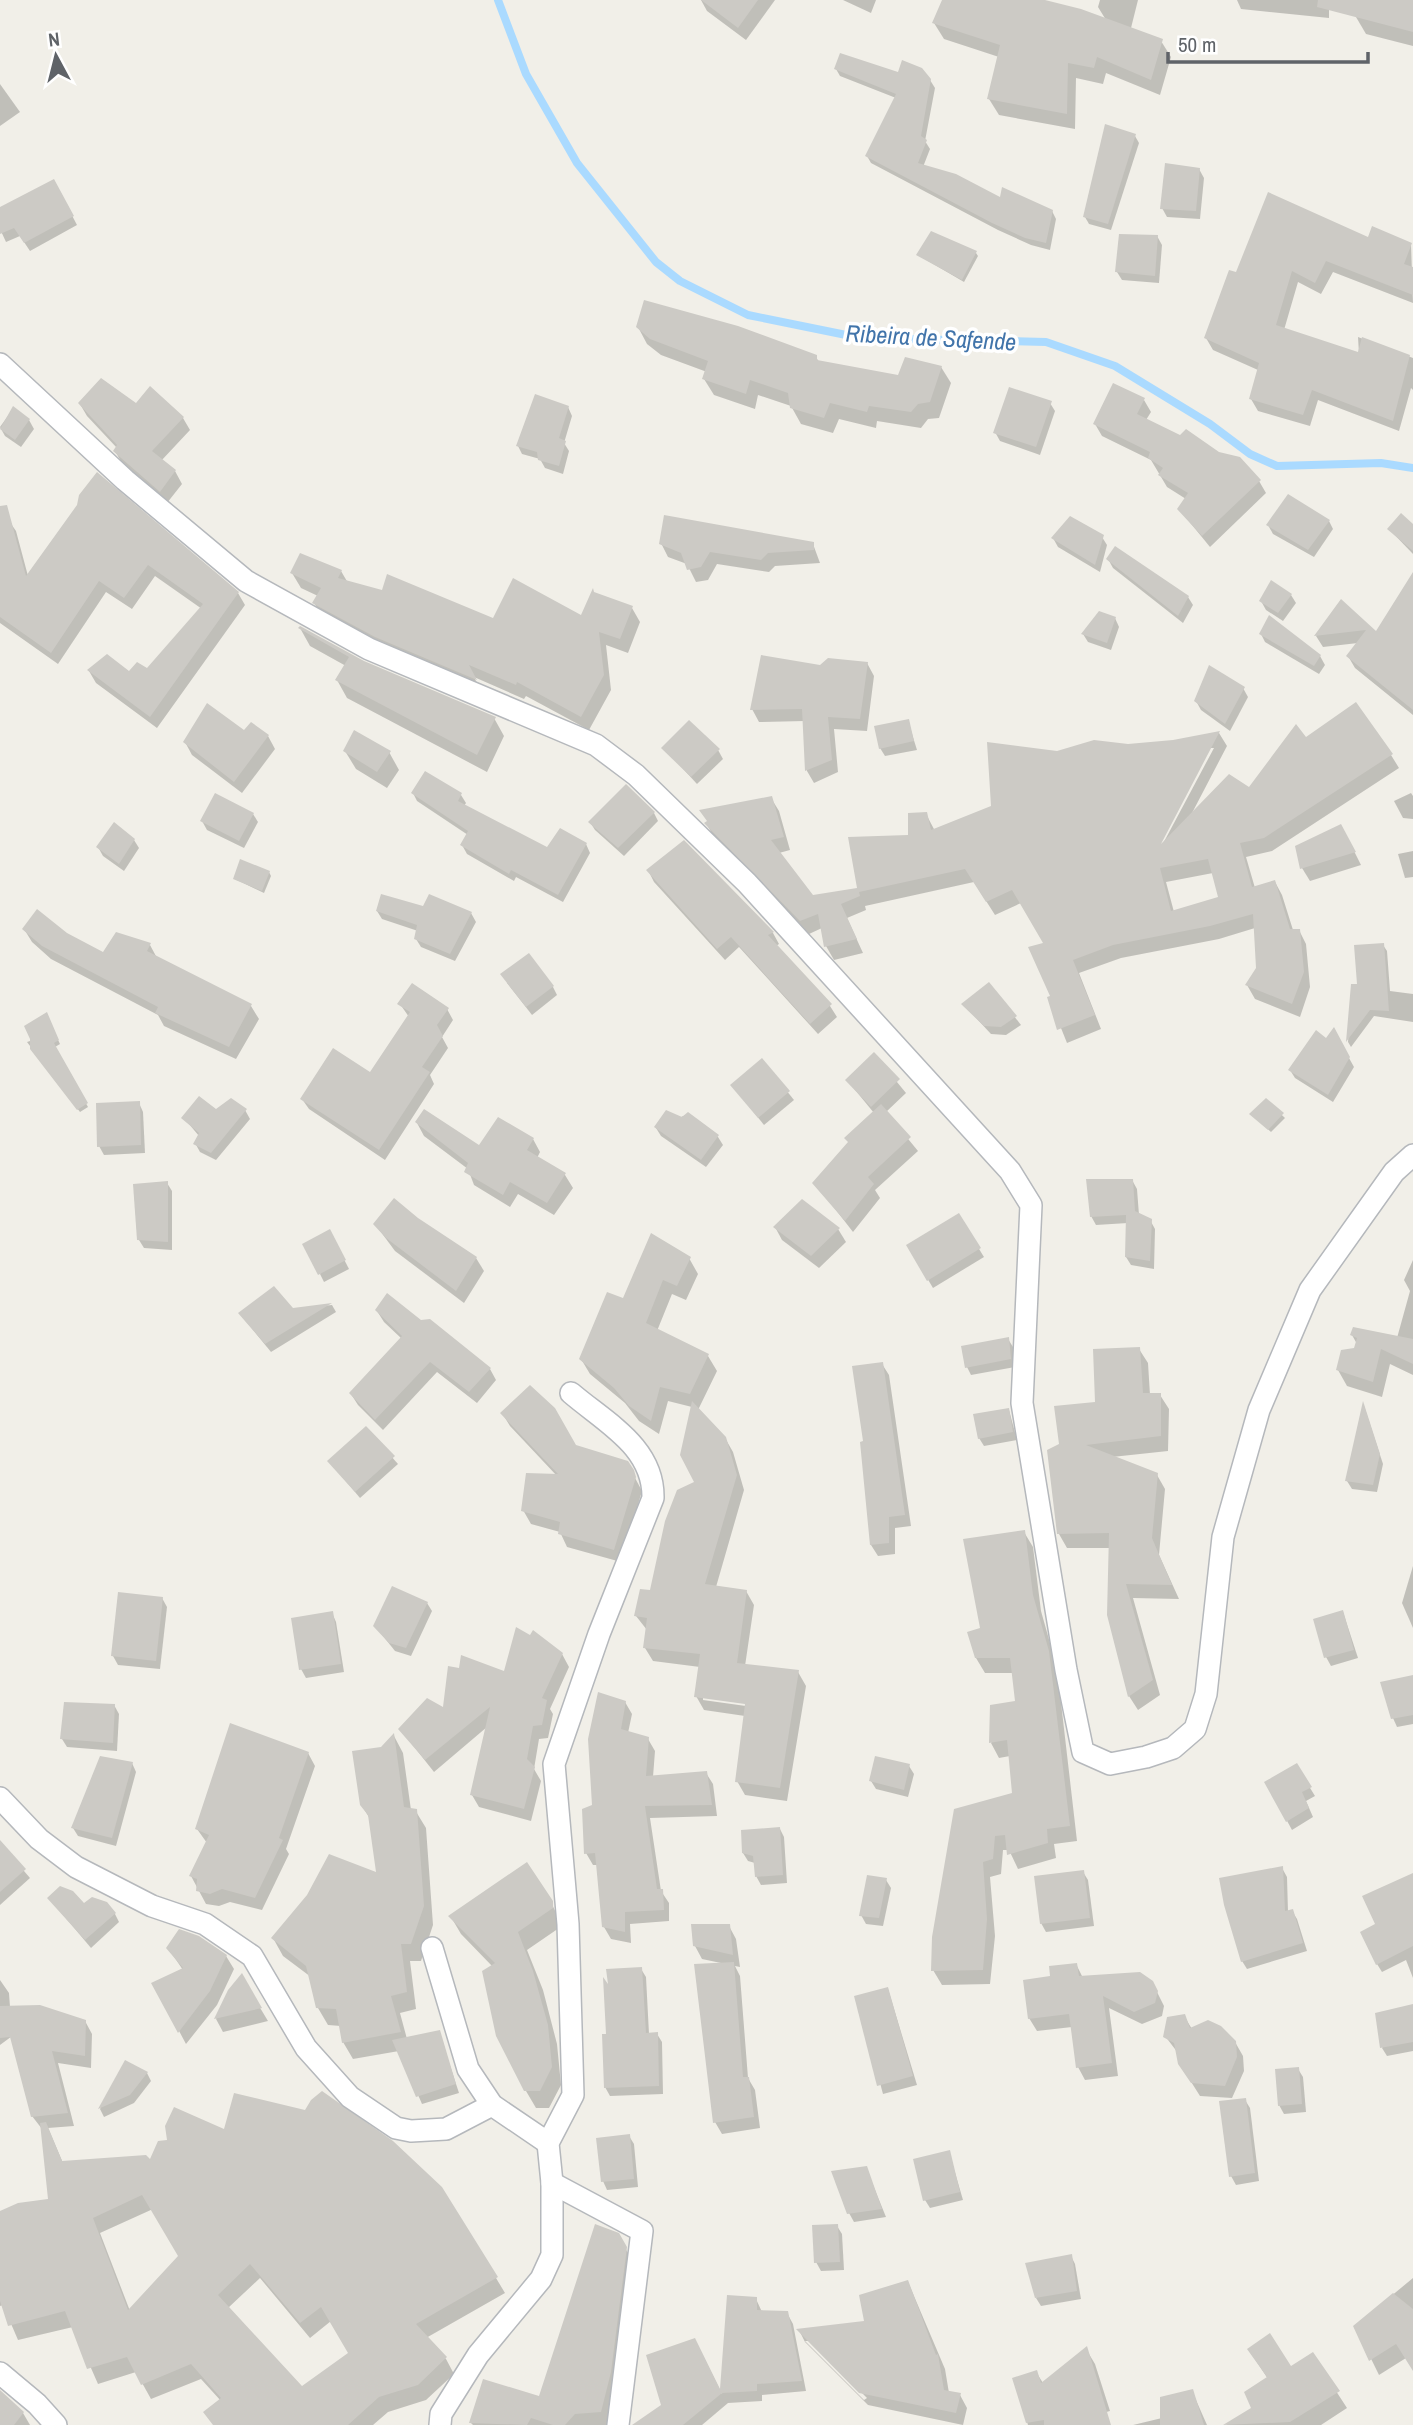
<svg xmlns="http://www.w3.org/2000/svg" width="1413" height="2425" font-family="'Archivo Narrow',sans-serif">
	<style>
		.shadow { fill: #0003; fill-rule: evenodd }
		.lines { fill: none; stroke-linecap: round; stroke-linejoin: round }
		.stream { stroke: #aadaff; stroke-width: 8 }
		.building { fill: #cccac5; fill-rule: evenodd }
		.minor-casing { stroke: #b5b8bc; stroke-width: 24 }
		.minor { stroke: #fff; stroke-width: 21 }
		.labels { text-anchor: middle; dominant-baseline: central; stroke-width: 7; stroke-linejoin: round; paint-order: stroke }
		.water-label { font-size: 24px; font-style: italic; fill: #4174aa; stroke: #fff }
	</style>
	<rect width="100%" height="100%" fill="#f1efe8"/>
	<g class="shadow">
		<polygon points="701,0 775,0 746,40 707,11"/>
		<polygon points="843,0 876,0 871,13"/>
		<polygon points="944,0 1025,0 1106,20 1098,7 1100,0 1138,0 1131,28 1161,41 1171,57 1160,95 1106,73 1103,84 1076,78 1075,129 999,115 989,99 999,57 944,39 934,23"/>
		<polygon points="1237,0 1329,0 1329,18 1241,9"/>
		<polygon points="1362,0 1413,2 1413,46 1366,34 1356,17"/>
		<polygon points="836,69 930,80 935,88 925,141 930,149 923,167 1001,200 1052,211 1056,219 1050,250 1031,245 998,230 871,163 867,156 896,98 840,76"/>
		<polygon points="0,84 20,112 0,126"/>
		<polygon points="1135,136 1139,143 1111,230 1089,224 1085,217"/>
		<polygon points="1199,169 1204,178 1200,219 1167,217 1162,208"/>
		<polygon points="54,181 77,225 30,251 20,236 6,242 0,229 0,209"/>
		<polygon points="1157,236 1162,245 1159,283 1122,280 1117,272"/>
		<polygon points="1369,239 1411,244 1413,303 1333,272 1321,294 1298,282 1284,330 1359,354 1358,337 1413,358 1413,390 1411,388 1399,431 1318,400 1310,426 1258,411 1251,399 1258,370 1213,350 1206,338 1237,274"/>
		<polygon points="976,253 978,256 964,282 918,255"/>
		<polygon points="638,327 816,357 819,362 900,377 941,367 951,383 939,418 928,419 921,428 877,421 876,428 839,419 833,433 801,424 791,406 758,395 755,409 714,395 704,379 707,372 661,355 647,344"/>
		<polygon points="1144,400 1151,412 1146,420 1259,481 1266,493 1210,547 1179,509 1186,499 1167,487 1151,460 1102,436 1095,424"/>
		<polygon points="1050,403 1055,411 1040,455 1000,441 995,432"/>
		<polygon points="80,404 136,406 183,418 190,430 161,461 175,471 182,484 167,503 122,463 115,451 117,448 87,416"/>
		<polygon points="568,407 572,416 564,443 569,451 563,474 545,468 540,459 522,454 518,446"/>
		<polygon points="13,409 29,420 34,429 21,447 5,436 0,427"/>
		<polygon points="79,506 238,593 245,605 157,728 96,683 89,671 129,673 147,670 202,609 155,576 132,609 106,592 58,664 0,623 0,508 16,531 28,576"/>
		<polygon points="1329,521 1333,529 1314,557 1273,534 1268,525"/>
		<polygon points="1413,526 1413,554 1389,529"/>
		<polygon points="1102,537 1107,545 1100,572 1058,547 1053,538"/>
		<polygon points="661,543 813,544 820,563 775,566 769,572 717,564 708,580 696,582 687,564 668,557"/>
		<polygon points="1108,559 1188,597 1193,605 1183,623 1113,568"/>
		<polygon points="341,571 348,583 494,620 582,618 595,595 632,608 640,622 628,653 606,645 611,690 589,730 526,696 524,699 474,677 482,693 323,617 314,603 318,596 301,588 292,573"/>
		<polygon points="1413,586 1413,715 1355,668 1348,656 1358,643 1323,647 1316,636 1341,602 1377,634"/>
		<polygon points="1291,595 1296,603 1283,621 1266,610 1261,601"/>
		<polygon points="1270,617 1320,656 1325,665 1319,674 1265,642 1261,634"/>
		<polygon points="1115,618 1119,627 1111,650 1088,642 1083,634"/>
		<polygon points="300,628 363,663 494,718 504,736 487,772 347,698 337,680 346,666 310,646"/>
		<polygon points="867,663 874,676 867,731 834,729 838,772 814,783 807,771 805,721 759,722 752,709 821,666"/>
		<polygon points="1243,688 1248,697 1230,731 1201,710 1196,701"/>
		<polygon points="908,721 917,750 885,756 880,748"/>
		<polygon points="244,732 268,736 275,749 242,793 192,755 185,742"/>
		<path d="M1219,733L1227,746L1191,815L1250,789L1306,740L1391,755L1399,768L1272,851L1246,857L1255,888L1275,882L1282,895L1293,930H1299L1306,944L1310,987L1300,1017L1255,999L1247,985L1258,968L1255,928L1219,939L1121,958L1079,973L1101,1029L1067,1043L1049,998L1052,997L1045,944L1021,903L995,915L974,882L865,906L866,910L847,918L863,953L834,960L826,946L822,928L809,934L714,837L706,823L771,798L779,811L790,850L779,853L813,897L859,889L909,836L926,814L935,831L993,807L1057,753L1173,742ZM1210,748H1214L1158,853L1155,851ZM1213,873L1220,898L1174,912L1166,882Z"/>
		<polygon points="664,748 718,750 723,759 697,784"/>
		<polygon points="345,751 389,752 399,770 387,788 356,769"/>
		<polygon points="413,793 461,795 466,803 464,806 548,849 586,844 590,853 563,902 516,877 514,881 467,854 462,845 468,835 417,801"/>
		<polygon points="1411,793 1413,796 1413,819 1403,818 1394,801"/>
		<polygon points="654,813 658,821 624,856 595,830 590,822"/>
		<polygon points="253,814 258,822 244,848 207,830 202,821"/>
		<polygon points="1348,839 1361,865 1310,881 1302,868"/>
		<polygon points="134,840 139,848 124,871 103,856 98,847"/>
		<polygon points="683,842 773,933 779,944 776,946 830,1006 837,1017 818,1034 739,947 725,960 654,882 648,870"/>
		<polygon points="1413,851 1413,877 1405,878 1398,854"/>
		<polygon points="269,872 271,876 264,893 235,879"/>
		<polygon points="424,908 471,913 476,922 455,961 421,947 416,939 418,931 382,919 377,911"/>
		<polygon points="24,929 66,934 104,955 150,945 157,958 251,1006 259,1019 236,1059 164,1026 158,1015 51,959 32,942"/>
		<polygon points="1383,945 1387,951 1390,991 1413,994 1413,1022 1374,1016 1351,1047 1348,1042 1352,986 1358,986"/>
		<polygon points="507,983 553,987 557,995 532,1015"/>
		<polygon points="989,984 1021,1025 1006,1035 991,1034 964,1005"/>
		<polygon points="400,1004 447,1009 453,1020 442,1037 448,1048 430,1075 434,1084 385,1160 309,1109 302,1099 371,1075 409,1017"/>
		<polygon points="46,1015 60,1044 55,1047 88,1107 80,1112 27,1042 33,1040"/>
		<polygon points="1334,1031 1354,1067 1333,1102 1295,1078 1290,1070 1327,1040"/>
		<polygon points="874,1054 906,1093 886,1112 918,1151 875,1190 880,1198 853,1232 815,1183 874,1113 847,1080"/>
		<polygon points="762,1060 794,1100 764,1125 732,1085"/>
		<polygon points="1266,1100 1285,1118 1271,1132 1251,1114"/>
		<polygon points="139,1103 143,1112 145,1153 104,1155 99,1146"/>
		<polygon points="245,1110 250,1119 216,1160 200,1152 195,1143 199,1136 184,1118 216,1112"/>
		<polygon points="688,1114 718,1137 723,1145 706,1167 661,1136 656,1128"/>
		<polygon points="417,1123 479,1147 533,1139 540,1152 537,1158 565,1175 573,1188 554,1215 518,1194 510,1207 474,1185 468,1169 424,1136"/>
		<polygon points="1132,1180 1137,1189 1139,1215 1150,1220 1155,1229 1154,1269 1131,1265 1126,1257 1128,1223 1096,1225 1091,1216"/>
		<polygon points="167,1183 172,1191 172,1250 144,1248 139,1240"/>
		<polygon points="958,1215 984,1257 933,1288 908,1246"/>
		<polygon points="417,1219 476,1258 484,1271 464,1303 395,1251 375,1224"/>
		<polygon points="775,1227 838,1229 846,1242 819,1268 782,1240"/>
		<polygon points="334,1240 349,1269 324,1282 320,1274"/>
		<path d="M689,1258L698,1274L686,1300L672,1294L657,1331L708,1356L717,1371L698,1410L725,1438L733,1452L744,1490L716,1587L746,1591L754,1605L745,1666L798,1672L806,1686L787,1801L745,1795L737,1781L745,1716L704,1710L696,1696L700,1667L653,1661L645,1648L647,1630L636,1616L651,1592L696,1483L692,1407L668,1401L659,1434L639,1421L625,1403L590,1374L581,1359L624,1301ZM703,1696L754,1704L753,1707L703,1700Z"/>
		<polygon points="1413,1260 1413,1375 1390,1364 1382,1397 1347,1386 1338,1370 1355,1350 1357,1344 1352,1335 1397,1338 1410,1291 1404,1280"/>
		<polygon points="332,1305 336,1312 271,1352 240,1314"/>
		<polygon points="377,1311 421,1322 490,1369 496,1380 477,1403 437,1372 383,1430 358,1405 351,1394 402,1339 384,1322"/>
		<polygon points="1008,1339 1013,1347 1015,1367 971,1375 967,1367"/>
		<polygon points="1139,1349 1148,1363 1150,1395 1160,1395 1169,1409 1168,1451 1112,1457 1157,1475 1165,1489 1159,1555 1179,1599 1133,1598 1160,1695 1138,1710 1129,1696 1110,1548 1067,1548 1059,1534 1061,1445"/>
		<polygon points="882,1364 889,1375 911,1526 895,1528 895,1554 878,1556 871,1545 865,1443"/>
		<polygon points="1364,1406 1383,1464 1377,1492 1352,1489 1347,1481"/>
		<polygon points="1009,1410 1017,1440 984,1446 979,1438"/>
		<polygon points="502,1413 634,1476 642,1491 621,1562 567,1547 560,1532 531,1524 523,1510 557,1476 510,1426"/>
		<polygon points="366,1428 398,1464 360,1498 329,1461"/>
		<polygon points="1024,1532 1033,1547 1041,1611 1057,1668 1077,1841 1054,1844 1056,1858 1018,1869 1009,1850 1003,1850 1001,1874 990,1877 995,1936 990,1984 942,1985 933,1970 1014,1794 1010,1756 999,1758 991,1743 1017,1702 1013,1673 985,1673 976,1658 982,1629"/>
		<polygon points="1413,1566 1413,1628 1402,1603"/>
		<polygon points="162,1598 167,1607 160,1669 118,1665 113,1656"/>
		<polygon points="427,1603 432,1611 411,1656 395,1651 375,1626"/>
		<polygon points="1343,1612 1358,1658 1331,1666 1326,1657"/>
		<polygon points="332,1613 336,1622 344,1672 306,1678 301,1669"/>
		<polygon points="562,1654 569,1667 550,1709 553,1714 548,1738 539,1739 534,1769 541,1781 531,1821 479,1807 472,1795 487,1727 434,1772 400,1729 444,1710 461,1670 505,1674"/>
		<polygon points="1413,1677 1413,1724 1397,1727 1393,1718"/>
		<polygon points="625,1702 632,1714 628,1733 648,1739 655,1751 653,1777 706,1773 713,1784 717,1816 650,1818 661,1891 669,1903 669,1921 630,1924 631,1943 611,1939 604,1927 598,1865 593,1865 586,1853 594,1806"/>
		<polygon points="114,1705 119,1714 117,1751 67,1747 62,1739"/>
		<polygon points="394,1736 403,1753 411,1810 415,1810 426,1828 433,1925 421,1961 410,1961 416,2009 400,2013 407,2039 439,2032 459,2093 422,2104 399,2051 353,2059 343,2042 341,2026 328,2025 318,2008 311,1977 283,1956 273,1938 378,1874 370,1819 361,1804 382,1749"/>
		<polygon points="308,1753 315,1766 286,1849 289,1854 262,1910 230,1902 219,1906 206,1904 191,1876 207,1843 197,1829"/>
		<polygon points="132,1763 136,1772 116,1846 78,1836 73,1828"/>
		<polygon points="1296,1765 1315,1796 1306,1801 1313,1817 1292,1830 1266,1782"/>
		<polygon points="909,1766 914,1774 908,1797 876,1789 871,1781"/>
		<polygon points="780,1829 784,1837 787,1883 761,1885 756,1876 755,1863 748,1861 743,1853"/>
		<polygon points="0,1843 30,1878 0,1905"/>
		<polygon points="1282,1868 1287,1877 1288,1912 1292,1911 1297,1919 1307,1951 1247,1969 1242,1961"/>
		<polygon points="1083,1872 1088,1880 1094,1926 1046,1932 1041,1923"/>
		<polygon points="1413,1877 1413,1978 1406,1960 1382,1972 1377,1964 1378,1925"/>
		<polygon points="886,1880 891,1888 883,1926 866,1924 861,1915"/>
		<polygon points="49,1898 115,1914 119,1922 91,1948"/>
		<polygon points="551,1902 562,1926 527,1950 543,1990 557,2044 561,2085 549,2108 536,2108 526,2091 493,1967 461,1934 451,1917"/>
		<polygon points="729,1926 736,1939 740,1967 735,1966 740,1976 748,2078 755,2090 760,2128 722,2134 715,2122 721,1963 702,1959 695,1946"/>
		<polygon points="168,1948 226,1956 234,1969 217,2005 186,2044 154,1984 183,1970"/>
		<polygon points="1076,1964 1083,1978 1152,1982 1164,2006 1162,2016 1142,2024 1109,2008 1118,2076 1085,2080 1078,2067 1072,2027 1037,2031 1029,2018 1052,1978"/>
		<polygon points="641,1969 646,1977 649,2034 657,2034 662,2042 663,2094 610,2096 605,2087 610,1991"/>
		<polygon points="241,1976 268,2021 223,2032 216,2019 229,1991"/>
		<path d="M0,1980L9,1993L10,2007L85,2021L92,2034L91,2068L58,2063L74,2126L48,2128L63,2163L151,2162L496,2278L505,2293L426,2338L446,2359L454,2374L426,2400L388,2412L373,2425H213L221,2401L201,2379L151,2399L136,2372L98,2384L73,2327L18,2340L3,2305L0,2306V2213L50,2201L42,2129L32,2116L23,2028L0,2045ZM153,2209L180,2256L130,2311L100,2233ZM260,2278L310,2338L331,2321L351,2354L302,2388L228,2308Z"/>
		<polygon points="888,1989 917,2085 883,2094 857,1997"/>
		<polygon points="1413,2006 1413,2051 1387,2056 1382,2048"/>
		<polygon points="1184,2016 1192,2029 1235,2042 1243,2056 1244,2071 1232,2098 1200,2096 1188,2077 1178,2053 1165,2036"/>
		<polygon points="125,2062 147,2073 151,2081 134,2103 104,2117 100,2109"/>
		<polygon points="1298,2069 1303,2077 1306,2112 1284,2114 1279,2105"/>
		<polygon points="1245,2100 1250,2108 1259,2181 1236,2185 1231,2176"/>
		<polygon points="629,2136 634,2144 638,2187 607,2190 603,2181"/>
		<polygon points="949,2152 963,2200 930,2208 925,2200"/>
		<polygon points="866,2168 886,2217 854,2222 849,2213"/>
		<polygon points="837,2226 842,2234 844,2270 821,2271 816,2262"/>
		<polygon points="617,2235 636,2266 612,2425 473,2425 471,2423 540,2398"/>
		<polygon points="1071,2256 1075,2264 1081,2299 1041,2306 1036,2298"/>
		<polygon points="1413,2278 1413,2369 1406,2358 1379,2375 1355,2326"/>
		<path d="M908,2282L945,2369L949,2393L960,2395L967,2408L963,2425L868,2405L805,2342L799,2330L866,2322ZM805,2341H810L867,2398L864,2400Z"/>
		<polygon points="729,2296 756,2299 762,2312 787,2313 793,2324 806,2391 762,2395 762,2401 728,2403 702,2425 657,2425 663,2406 700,2350 722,2394"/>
		<polygon points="1086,2349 1095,2364 1110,2411 1058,2425 1028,2425 1014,2380 1036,2372 1043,2383"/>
		<polygon points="1249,2350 1290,2368 1312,2354 1347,2408 1321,2425 1226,2425 1253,2408 1268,2379"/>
		<polygon points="1192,2391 1207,2425 1133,2425 1162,2418"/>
		<polygon points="0,2392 23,2413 30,2425 0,2425"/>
	</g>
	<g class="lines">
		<polyline class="stream" points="498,0 526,74 577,163 656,262 680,281 748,315 861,338 1046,342 1115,366 1210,424 1250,454 1277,466 1381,463 1413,468"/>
	</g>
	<g class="building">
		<polygon points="701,0 758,0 738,28"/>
		<polygon points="942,0 1045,0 1081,9 1163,39 1151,80 1097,57 1094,68 1068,63 1067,114 987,99 1000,45 932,23"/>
		<polygon points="1318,0 1413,0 1413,32 1317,7"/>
		<polygon points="840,53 898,72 902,60 922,68 931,79 921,136 927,140 918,163 956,174 1000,197 1002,187 1053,210 1046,243 1025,238 992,223 865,156 896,94 834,69"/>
		<polygon points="1105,124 1136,134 1108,224 1083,217"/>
		<polygon points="1165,163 1200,168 1196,211 1160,209"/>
		<polygon points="54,179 74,216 24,243 14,228 0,234 0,207"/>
		<polygon points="1268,192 1368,237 1372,226 1412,243 1404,264 1413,267 1413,295 1326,261 1315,283 1292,271 1276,325 1358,352 1362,337 1410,355 1393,421 1312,390 1303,415 1249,399 1259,363 1204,338 1229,270 1236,272"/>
		<polygon points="931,231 977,251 962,280 916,255"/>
		<polygon points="1119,234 1158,235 1155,276 1115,272"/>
		<polygon points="644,300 738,326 817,355 817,360 898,375 905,357 942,366 930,402 918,404 911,412 869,406 867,412 830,403 824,418 790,408 788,393 750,380 746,394 702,379 708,361 650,339 636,327"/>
		<polygon points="101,378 136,403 150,386 184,417 152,451 176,470 160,492 113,451 117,445 78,403"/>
		<polygon points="1113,383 1145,398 1137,414 1180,435 1186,429 1219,452 1240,457 1261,480 1202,536 1177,509 1188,493 1158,475 1163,468 1148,458 1150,452 1093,424"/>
		<polygon points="1009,387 1052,401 1036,447 993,433"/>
		<polygon points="535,394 569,406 559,438 566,441 559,466 538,460 537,452 516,446"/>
		<polygon points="13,406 30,419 15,440 0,429"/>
		<polygon points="97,472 239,592 150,717 87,670 107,654 129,671 137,662 147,668 203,604 148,565 124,598 99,581 51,653 0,617 0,506 7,505 26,576 77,505 79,495"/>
		<polygon points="1288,494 1330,520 1308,550 1266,525"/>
		<polygon points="1401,513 1413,524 1413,551 1387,529"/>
		<polygon points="664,515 814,542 814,550 768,553 761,560 710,552 701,567 687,570 681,553 659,544"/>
		<polygon points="1070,516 1104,535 1095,565 1051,538"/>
		<polygon points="1115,546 1189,596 1178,616 1106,559"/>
		<polygon points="300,553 342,570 338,578 382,590 387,574 493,618 513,578 581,615 593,588 594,592 633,606 620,639 599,632 604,675 581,717 517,682 516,685 469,665 477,680 375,637 312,603 321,588 290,573"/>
		<polygon points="1413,572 1413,710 1346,656 1366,630 1314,636 1341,599 1376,631"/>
		<polygon points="1271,580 1292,594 1278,613 1259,601"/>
		<polygon points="1099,611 1116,617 1107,643 1081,634"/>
		<polygon points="1269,615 1321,655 1314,666 1259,634"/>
		<polygon points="300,626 364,661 496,717 477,755 335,680 349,657 298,628"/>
		<polygon points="761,655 820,665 828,658 868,662 860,719 828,717 832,760 805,771 802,709 750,710"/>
		<polygon points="1209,665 1245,687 1225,724 1194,701"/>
		<path d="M1356,702L1393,754L1264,838L1240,843L1252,887L1275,880L1290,929H1300L1304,972L1292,1004L1245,985L1256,968L1253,914L1210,926L1113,945L1073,960L1095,1015L1057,1030L1047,997L1050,996L1028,947L1043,943L1012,890L986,902L965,869L859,892L860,896L841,904L857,939L824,947L818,914L800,921L704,823L707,821L699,810L772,796L784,837L771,840L813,895L857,888L848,837L908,835V813L927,812L931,830L991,806L987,742L1057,751L1094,740L1128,744L1173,740L1220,731L1161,844L1229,774L1249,787L1296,724L1306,737ZM1208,859L1218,897L1171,911L1160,868Z"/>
		<polygon points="207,703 244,730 251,722 269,735 234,782 183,742"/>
		<polygon points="909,719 914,741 879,749 874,726"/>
		<polygon points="689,720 720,749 691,777 661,748"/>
		<polygon points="354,730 391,751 377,772 343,751"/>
		<polygon points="425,771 462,793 458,801 547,847 560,828 587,843 558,895 511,870 509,874 460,845 468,831 411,793"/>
		<polygon points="626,784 655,812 618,848 588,822"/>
		<polygon points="215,793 254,813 239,841 200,821"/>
		<polygon points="114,822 135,839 119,864 96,847"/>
		<polygon points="1341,824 1356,852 1300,869 1295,846"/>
		<polygon points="684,840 774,932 768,935 832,1004 810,1024 731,937 717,949 646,870"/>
		<polygon points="240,859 270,871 262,891 233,879"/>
		<polygon points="381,894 423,906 429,894 472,912 450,954 414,939 417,925 376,911"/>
		<polygon points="37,909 67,933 103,952 116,932 151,943 147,951 252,1004 229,1047 155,1013 158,1007 42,946 22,929"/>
		<polygon points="1384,943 1389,1011 1370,1010 1346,1042 1351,984 1357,984 1354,945"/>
		<polygon points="529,953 554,986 526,1007 500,974"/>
		<polygon points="989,982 1017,1016 1001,1027 984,1026 961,1004"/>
		<polygon points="412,983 449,1008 437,1025 443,1036 422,1067 430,1072 379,1150 300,1099 333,1048 370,1072 410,1012 397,1004"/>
		<polygon points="47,1012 59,1040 54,1043 88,1103 77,1110 30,1049 30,1039 24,1026"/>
		<polygon points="1334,1027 1350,1057 1328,1095 1288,1070 1316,1030 1326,1038"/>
		<polygon points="874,1052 900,1079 871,1107 845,1080"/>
		<polygon points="762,1058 790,1091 758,1118 730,1085"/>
		<polygon points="199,1096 216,1109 231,1098 247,1109 211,1153 193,1144 199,1133 181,1118"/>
		<polygon points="1266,1098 1284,1113 1268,1130 1249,1114"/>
		<polygon points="140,1101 141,1145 97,1147 96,1103"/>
		<polygon points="881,1104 911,1137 868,1177 874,1184 845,1221 812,1183 848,1142 844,1138"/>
		<polygon points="424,1109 479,1145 498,1117 534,1138 527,1150 566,1173 547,1203 510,1182 503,1195 464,1172 468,1163 415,1122"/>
		<polygon points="666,1110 682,1117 688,1112 719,1135 701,1160 654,1127"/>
		<polygon points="1086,1179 1133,1179 1135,1211 1152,1219 1150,1261 1125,1257 1126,1215 1090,1217"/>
		<polygon points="168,1181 168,1242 137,1240 133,1184"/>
		<polygon points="394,1198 418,1218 477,1257 456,1291 386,1238 373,1224"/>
		<polygon points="802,1199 840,1228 811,1256 773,1227"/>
		<polygon points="959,1213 981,1248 927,1281 906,1245"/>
		<polygon points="330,1229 346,1260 318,1275 302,1244"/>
		<polygon points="651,1233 691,1257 677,1286 663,1280 646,1323 709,1354 690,1394 660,1387 651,1421 629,1406 614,1388 579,1359 607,1292 623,1298"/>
		<polygon points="274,1286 293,1308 332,1303 265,1344 238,1313"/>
		<polygon points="387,1293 421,1320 430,1319 491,1368 469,1392 430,1362 375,1420 349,1393 402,1336 375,1310"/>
		<polygon points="1353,1327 1413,1339 1413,1364 1381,1349 1373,1382 1336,1370 1341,1350 1354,1348 1357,1338 1350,1335"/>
		<polygon points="1009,1337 1011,1359 965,1368 961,1346"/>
		<polygon points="1140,1347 1143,1393 1161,1393 1161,1436 1086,1445 1158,1473 1152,1538 1172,1585 1126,1584 1153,1680 1128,1697 1107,1615 1109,1533 1057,1534 1047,1450 1059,1444 1054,1406 1095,1402 1093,1349"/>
		<polygon points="883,1362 905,1515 889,1517 889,1543 870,1545 860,1442 863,1441 852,1366"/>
		<polygon points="530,1385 555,1408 576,1445 628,1461 634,1470 636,1477 614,1550 558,1534 560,1522 521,1511 526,1473 558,1474 500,1413"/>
		<polygon points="692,1401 726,1437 737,1475 705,1584 747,1590 737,1663 799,1670 780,1788 735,1782 745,1704 694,1697 700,1654 643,1648 647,1618 634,1616 640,1589 650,1590 665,1521 677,1490 694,1482 680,1455"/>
		<polygon points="1363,1401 1380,1454 1373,1485 1345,1481"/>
		<polygon points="1009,1408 1013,1432 978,1439 973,1414"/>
		<polygon points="366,1426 395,1456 355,1492 327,1461"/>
		<polygon points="1025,1530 1033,1595 1049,1651 1070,1826 1047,1829 1048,1843 1007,1855 1005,1835 995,1836 993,1859 983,1862 987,1919 983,1970 931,1971 932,1937 954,1809 1012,1793 1007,1740 989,1743 990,1705 1015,1701 1010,1658 975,1658 967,1632 980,1628 963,1539"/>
		<polygon points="392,1586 428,1602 406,1648 389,1643 373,1626"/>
		<polygon points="118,1592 163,1597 156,1661 111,1656"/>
		<polygon points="1343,1610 1354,1650 1324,1658 1313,1619"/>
		<polygon points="333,1611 341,1664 299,1670 291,1618"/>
		<polygon points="516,1627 530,1635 533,1630 563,1653 542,1698 547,1700 542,1725 533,1726 527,1759 535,1767 524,1809 470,1795 490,1707 425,1760 398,1729 427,1698 443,1707 448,1666 459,1668 461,1655 504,1671"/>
		<polygon points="1413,1675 1413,1715 1391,1719 1380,1682"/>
		<polygon points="598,1692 626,1701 621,1729 649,1737 646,1776 707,1771 712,1805 645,1806 657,1889 663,1889 664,1910 625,1912 625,1932 602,1927 595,1853 584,1854 582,1809 592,1805 588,1739"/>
		<polygon points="64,1702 115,1704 113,1743 60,1739"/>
		<polygon points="230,1723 309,1752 279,1838 283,1840 255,1898 222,1889 210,1894 196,1891 197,1879 189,1876 209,1835 195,1829"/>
		<polygon points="394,1733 404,1807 417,1809 424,1906 411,1944 401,1944 407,1992 391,1996 401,2032 342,2043 336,2009 316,2008 306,1966 271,1938 307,1895 329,1854 376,1872 368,1815 360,1805 352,1751 381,1747"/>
		<polygon points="100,1756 133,1762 112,1838 71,1828"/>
		<polygon points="875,1756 910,1764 904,1790 869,1781"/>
		<polygon points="1297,1763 1312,1787 1302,1792 1309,1808 1286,1822 1264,1782"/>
		<polygon points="780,1827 783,1875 755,1877 753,1856 742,1853 741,1830"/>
		<polygon points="0,1840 26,1869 0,1892"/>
		<polygon points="527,1862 553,1901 553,1908 518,1932 533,1971 548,2025 552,2067 540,2091 524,2091 496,2036 482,1971 495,1963 448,1916"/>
		<polygon points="1283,1866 1285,1911 1293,1909 1303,1943 1241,1962 1224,1905 1219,1878"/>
		<polygon points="1084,1870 1090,1918 1040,1924 1034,1876"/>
		<polygon points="1413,1873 1413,1946 1376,1965 1360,1932 1375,1924 1362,1896"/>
		<polygon points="867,1875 887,1878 879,1918 859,1916"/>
		<polygon points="60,1886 73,1891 84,1903 92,1897 107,1902 116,1913 85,1940 47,1898"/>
		<polygon points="691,1924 730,1924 733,1955 693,1946"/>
		<polygon points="179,1929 199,1936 227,1955 210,1991 178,2033 151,1983 183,1968 166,1948"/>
		<polygon points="734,1962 743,2077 749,2077 754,2117 713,2123 694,1964"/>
		<polygon points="1077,1963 1079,1976 1140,1972 1153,1981 1158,1991 1155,2003 1134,2012 1103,1996 1112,2063 1076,2068 1069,2014 1028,2019 1023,1980 1050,1976 1049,1966"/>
		<polygon points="642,1967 646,2033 658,2032 659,2086 604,2088 602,2034 606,2034 603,1977 608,1984 606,1969"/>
		<polygon points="242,1973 262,2008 214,2019 228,1990"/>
		<polygon points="888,1987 913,2076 877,2086 854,1996"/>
		<polygon points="1413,2004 1413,2042 1380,2048 1375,2013"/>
		<polygon points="40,2005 86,2020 85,2056 52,2051 68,2113 31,2117 10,2037 0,2038 0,2006"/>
		<polygon points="1185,2014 1190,2028 1208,2020 1221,2026 1236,2041 1237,2057 1225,2086 1191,2083 1178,2064 1174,2043 1163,2037 1167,2017"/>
		<polygon points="440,2030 456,2084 416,2097 392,2040"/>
		<polygon points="125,2060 148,2072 130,2095 98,2109"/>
		<polygon points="1299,2067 1302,2104 1278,2106 1275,2069"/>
		<path d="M322,2091L393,2141L442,2187L498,2277L416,2324L447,2357L418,2385L379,2397L348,2425H213L203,2412L221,2398L191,2364L141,2385L127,2357L87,2369L65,2311L8,2326L0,2301V2211L18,2203L48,2199L40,2123L46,2122L62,2161L146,2155L150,2159L158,2141L167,2140L165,2126L174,2107L224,2129L234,2093L305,2110L311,2100ZM142,2195L178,2256L128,2310L93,2218ZM250,2264L300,2323L321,2307L348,2353L302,2386L218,2295Z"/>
		<polygon points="1246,2098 1255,2173 1229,2177 1219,2101"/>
		<polygon points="630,2134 634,2179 601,2182 596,2138"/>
		<polygon points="950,2150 960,2192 923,2201 913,2159"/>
		<polygon points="867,2166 882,2209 847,2214 831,2171"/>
		<polygon points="595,2224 619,2233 627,2247 611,2372 601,2412 575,2414 565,2425 553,2425 531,2418 527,2425 469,2423 483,2379 539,2396"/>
		<polygon points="838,2224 840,2262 814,2263 812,2225"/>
		<polygon points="1072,2254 1077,2291 1035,2298 1025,2263"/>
		<polygon points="908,2280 936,2355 938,2354 944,2390 961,2393 956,2413 859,2393 796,2329 864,2321 859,2295"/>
		<polygon points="1393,2293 1413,2309 1413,2371 1396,2344 1369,2361 1353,2326"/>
		<polygon points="727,2295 757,2297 757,2310 788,2311 802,2381 757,2384 757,2391 722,2393 683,2425 632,2425 661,2405 646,2355 695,2338 720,2389"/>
		<polygon points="1270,2333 1291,2366 1313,2352 1340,2391 1290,2422 1223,2425 1251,2408 1244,2392 1267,2377 1247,2349"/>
		<polygon points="1087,2346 1111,2425 1044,2425 1044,2420 1026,2423 1012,2378 1037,2370 1041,2383"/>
		<polygon points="1193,2389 1204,2425 1160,2425 1160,2397"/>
		<polygon points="0,2390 24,2412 14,2425 0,2425"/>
	</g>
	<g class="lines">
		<defs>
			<g id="minor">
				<polyline points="0,364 125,480 246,581 369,649 596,745 636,775 747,883 1010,1171 1031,1205 1022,1403 1066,1670 1083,1752 1110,1764 1146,1757 1173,1748 1195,1729 1206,1694 1223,1537 1259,1410 1310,1290 1394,1172 1413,1155"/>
				<polyline points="0,1798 39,1839 76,1867 152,1906 205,1924 252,1956 306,2048 350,2097 396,2128 411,2131 446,2129 492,2105"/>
				<polyline points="432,1948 468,2069 492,2105 548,2143"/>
				<polyline points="552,2183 642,2231 618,2425"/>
				<polyline points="0,2373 37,2404 56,2425"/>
				<path d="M440,2425L441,2414L478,2355L541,2279L552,2255V2183L548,2143L573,2095L568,1924L554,1764L599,1634L653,1498C654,1447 606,1423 571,1393"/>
			</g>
		</defs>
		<use href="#minor" class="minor-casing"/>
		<use href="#minor" class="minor"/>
	</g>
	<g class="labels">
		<g class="water-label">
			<text transform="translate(931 337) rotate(3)">Ribeira de Safende</text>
		</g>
	</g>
	<g transform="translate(56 56) rotate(353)" stroke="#ffffff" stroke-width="5" paint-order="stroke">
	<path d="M0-5L12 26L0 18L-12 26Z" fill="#5f6368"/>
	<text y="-10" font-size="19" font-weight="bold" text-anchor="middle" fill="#5f6368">N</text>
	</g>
	<path d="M1168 52v10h200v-10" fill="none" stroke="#5f6368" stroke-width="3.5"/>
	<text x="1178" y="52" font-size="21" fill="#5f6368" stroke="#ffffff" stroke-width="5" paint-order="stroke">50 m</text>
</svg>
